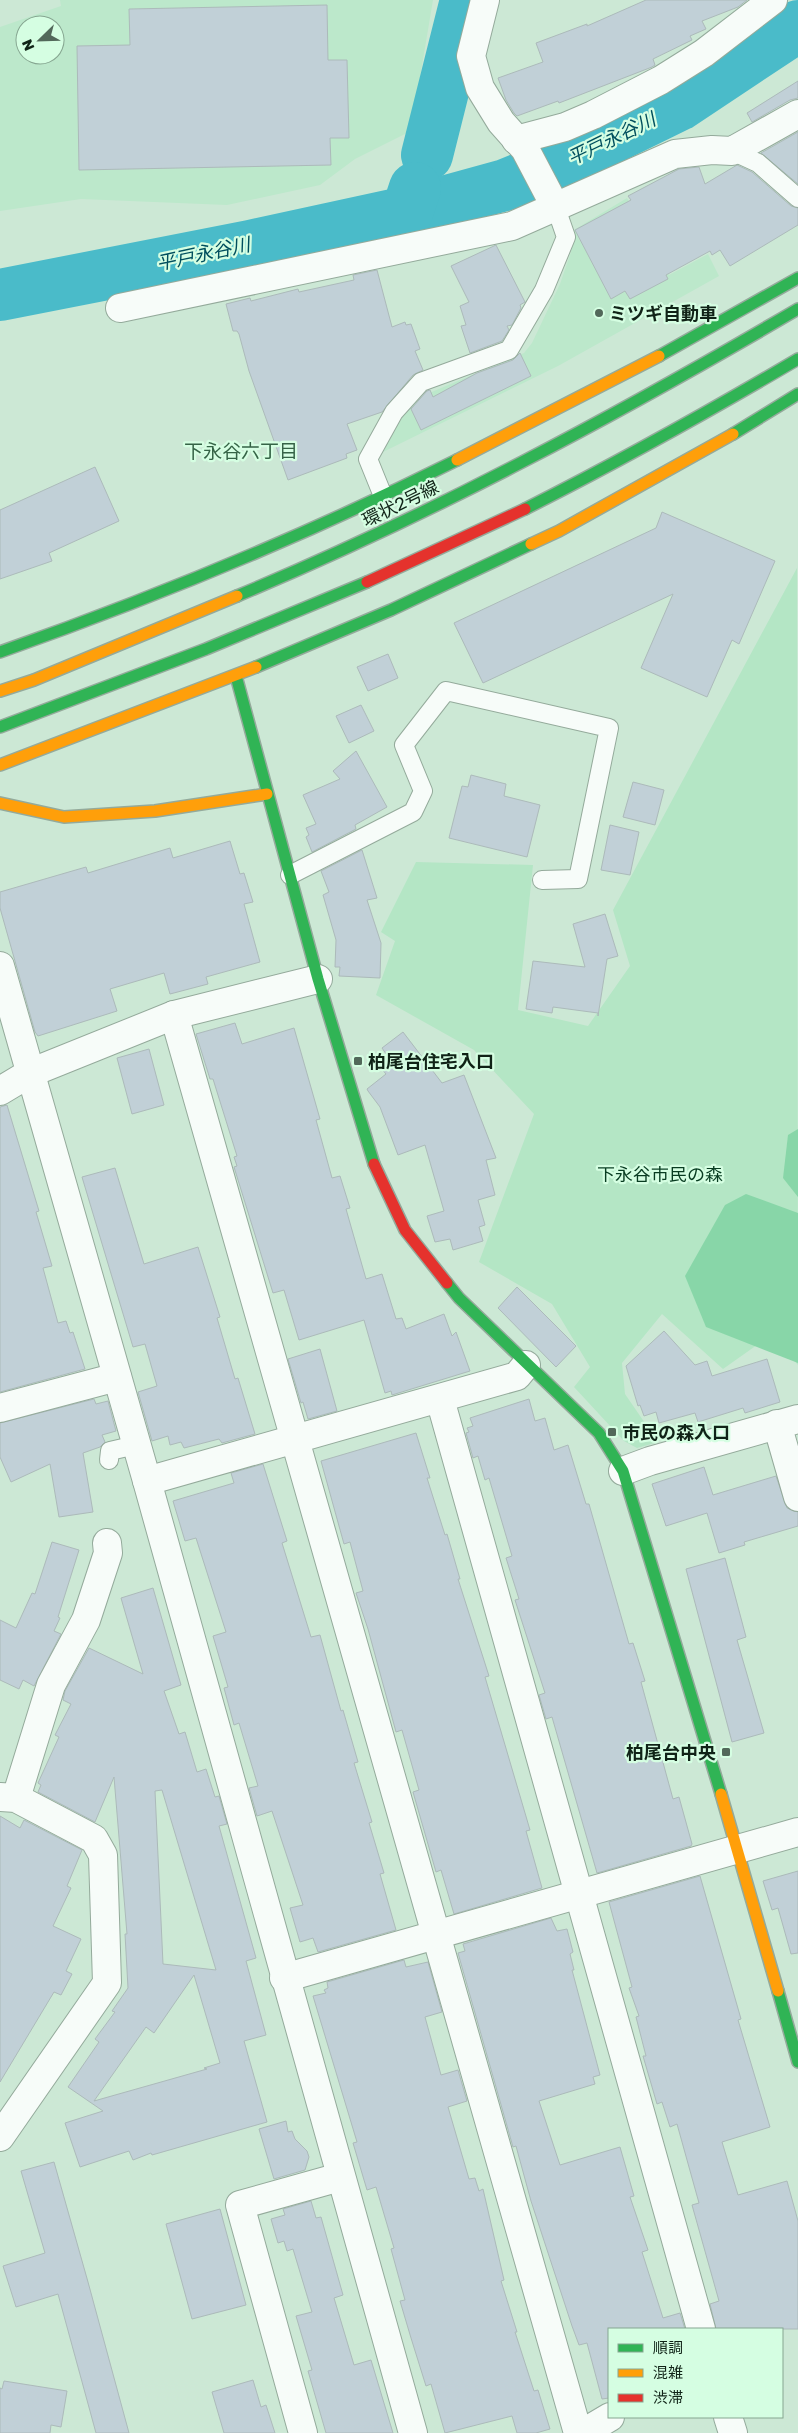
<svg xmlns="http://www.w3.org/2000/svg" width="798" height="2433" font-family="'Golos Text','Noto Sans JP',sans-serif">
	<style>
		.built { fill: #bce8cb; fill-rule: evenodd }
		.green { fill: #b4e6c5 }
		.forest { fill: #88d6a8 }
		.lines { fill: none; stroke-linecap: round; stroke-linejoin: round }
		.river { stroke: #4abbc9; stroke-width: 52 }
		.building { fill: #c1d0d7; stroke: #acbaba; fill-rule: evenodd }
		.lane-casing { stroke: #94aa9b; stroke-width: 20 }
		.street-casing { stroke: #94aa9b; stroke-width: 30 }
		.fast-casing { stroke: #94aa9b; stroke-width: 14 }
		.slow-casing { stroke: #94aa9b; stroke-width: 14 }
		.jam-casing { stroke: #94aa9b; stroke-width: 14 }
		.lane { stroke: #f7fcf9; stroke-width: 18 }
		.street { stroke: #f7fcf9; stroke-width: 28 }
		.fast { stroke: #30b455; stroke-width: 11 }
		.slow { stroke: #ff9f0a; stroke-width: 11 }
		.jam { stroke: #e5322d; stroke-width: 11 }
		.poi-dot { fill: #52685a; stroke: #d5fee2; stroke-width: 2 }
		.labels { text-anchor: middle; dominant-baseline: central; stroke-width: 4.5; stroke-linejoin: round; paint-order: stroke }
		.poi-label { font-size: 18px; font-weight: bold; fill: #102317; stroke: #d5fee2; text-anchor: start }
		.street-label { font-size: 18px; fill: #102317; stroke: #d5fee2 }
		.park-label { font-size: 18px; fill: #083c21; stroke: #d5fee2 }
		.water-label { font-size: 19px; font-style: italic; fill: #004f5e; stroke: #d5fee2 }
		.neighbourhood-label { font-size: 19px; fill: #356346; stroke: #d5fee2 }
	</style>
	<rect width="100%" height="100%" fill="#cce8d5"/>
	<g class="built">
		<path d="M60,0H433L411,131L355,159L320,185L227,205L81,199L0,211V27L61,6ZM25,25H55V55H25Z"/>
		<polygon points="627,198 669,275 708,254 719,276 558,366 383,452 401,419 414,403 427,394 524,353 532,343 560,284 571,252 574,230"/>
	</g>
	<polygon class="green" points="797,568 798,1365 771,1335 723,1369 662,1314 622,1363 625,1394 658,1442 637,1448 624,1441 574,1387 590,1367 552,1304 479,1262 534,1114 474,1050 376,995 395,941 381,932 416,862 533,865 518,1010 588,1026 630,966 613,910"/>
	<g class="forest">
		<polygon points="798,1129 798,1197 783,1178 788,1135"/>
		<polygon points="746,1194 798,1213 798,1363 706,1327 685,1276 725,1205"/>
	</g>
	<g class="lines">
		<g class="river">
			<polyline points="427,155 466,0"/>
			<polyline points="407,212 505,185 567,160 679,105 798,26"/>
			<polyline points="0,295 250,246 407,212 415,188"/>
		</g>
	</g>
	<g class="building">
		<polygon points="646,0 747,0 738,7 702,21 706,29 690,36 692,40 653,59 655,65 652,67 559,103 558,101 517,116 514,113 506,100 498,78 543,62 536,43 587,24 587,26"/>
		<polygon points="327,5 328,60 347,60 349,138 330,138 331,165 79,170 77,46 130,45 129,9"/>
		<polygon points="798,81 798,98 790,100 752,122 747,113"/>
		<polygon points="798,132 798,184 761,153"/>
		<polygon points="737,165 752,172 791,206 798,208 798,225 730,266 720,250 712,255 710,251 666,275 668,279 630,299 625,291 611,299 575,230 631,200 628,196 679,169 699,167 705,184"/>
		<polygon points="496,245 525,302 520,305 521,308 512,325 507,326 509,330 502,341 470,353 461,326 466,325 460,306 469,302 451,266"/>
		<polygon points="377,270 392,327 405,322 406,325 411,324 420,349 415,351 423,370 413,375 382,412 347,424 357,450 346,454 347,458 288,480 249,371 239,334 237,331 233,331 226,304 250,298 251,301 298,289 299,292 354,280 353,275"/>
		<polygon points="520,353 531,376 421,430 411,409 427,391 430,390 433,397 477,373 513,360"/>
		<polygon points="95,467 119,521 49,553 52,561 0,579 0,510"/>
		<polygon points="662,512 775,561 739,644 732,640 707,697 641,668 673,594 483,683 454,623 656,528"/>
		<polygon points="388,654 398,678 368,691 357,667"/>
		<polygon points="361,705 374,731 349,743 336,716"/>
		<polygon points="356,751 387,807 355,825 356,829 312,852 306,837 309,835 306,828 316,824 303,795 340,779 333,771"/>
		<polygon points="471,775 506,784 504,796 540,805 527,857 449,838 462,786 468,787"/>
		<polygon points="633,782 664,790 655,825 623,817"/>
		<polygon points="610,825 639,832 630,875 601,870"/>
		<polygon points="230,841 240,874 244,873 253,902 244,904 260,962 206,977 208,984 170,994 164,973 110,989 117,1011 38,1036 35,1032 0,908 0,892 86,867 88,873 170,848 173,858"/>
		<polygon points="362,850 377,898 367,900 381,943 380,978 339,976 340,967 335,967 336,940 323,895 329,892 321,871"/>
		<polygon points="605,914 618,956 607,959 598,1016 598,1013 553,1007 552,1013 526,1009 533,961 585,967 573,924"/>
		<polygon points="235,1023 242,1044 294,1028 320,1119 316,1120 332,1178 340,1176 350,1208 346,1209 366,1279 382,1274 396,1319 402,1318 406,1329 444,1314 452,1336 456,1332 470,1371 392,1395 391,1391 385,1393 364,1320 299,1340 284,1290 273,1293 234,1167 237,1166 234,1157 237,1156 213,1079 210,1079 196,1034"/>
		<polygon points="403,1032 442,1083 464,1075 496,1158 486,1160 495,1195 478,1200 485,1225 479,1227 483,1241 453,1250 450,1239 435,1242 427,1216 444,1211 425,1145 398,1155 380,1107 368,1091 367,1089 386,1074 381,1068 391,1061 382,1048"/>
		<polygon points="149,1049 164,1105 132,1114 117,1058"/>
		<polygon points="7,1105 39,1211 36,1212 52,1266 43,1268 58,1323 66,1321 70,1333 73,1332 85,1369 0,1392 0,1107"/>
		<polygon points="115,1168 144,1264 198,1247 220,1317 217,1318 235,1379 238,1378 255,1434 222,1443 219,1439 184,1448 181,1442 170,1445 168,1436 152,1441 138,1392 157,1386 145,1344 133,1347 82,1177"/>
		<polygon points="517,1287 576,1346 556,1367 498,1308"/>
		<polygon points="664,1331 695,1365 707,1361 712,1376 767,1359 780,1402 745,1413 743,1408 698,1422 695,1413 659,1423 656,1412 644,1416 640,1405 638,1406 626,1366"/>
		<polygon points="320,1349 337,1411 308,1419 303,1402 301,1403 288,1359"/>
		<polygon points="94,1399 96,1404 108,1401 116,1431 102,1435 105,1442 100,1447 83,1453 93,1512 59,1517 50,1464 11,1482 0,1457 0,1423"/>
		<polygon points="529,1399 535,1421 545,1418 554,1450 568,1445 586,1504 589,1504 629,1644 633,1643 645,1681 641,1682 673,1799 679,1797 692,1844 691,1846 597,1873 552,1717 546,1719 539,1695 545,1693 515,1600 519,1599 506,1558 512,1556 489,1478 485,1480 478,1456 473,1458 466,1433 469,1432 467,1428 473,1426 470,1418"/>
		<polygon points="416,1433 430,1478 427,1478 445,1535 447,1534 460,1579 458,1579 489,1676 485,1677 530,1830 526,1831 542,1888 454,1914 441,1870 436,1872 413,1792 419,1790 402,1730 396,1732 368,1629 356,1593 363,1591 350,1542 344,1544 321,1461"/>
		<polygon points="263,1464 287,1541 282,1543 311,1637 320,1635 341,1711 343,1710 358,1762 354,1763 372,1822 369,1823 384,1873 380,1874 396,1930 318,1952 313,1938 300,1942 290,1908 303,1905 272,1811 257,1816 249,1788 258,1786 239,1723 234,1725 224,1688 228,1687 213,1636 226,1632 196,1538 185,1541 173,1501 234,1483 231,1473"/>
		<polygon points="704,1467 713,1495 776,1476 787,1508 798,1512 798,1526 744,1542 745,1545 719,1553 707,1513 666,1526 652,1484"/>
		<polygon points="52,1542 79,1550 58,1617 60,1618 54,1631 61,1634 34,1686 23,1680 19,1689 0,1680 0,1620 16,1628 32,1593 35,1594"/>
		<polygon points="725,1558 746,1637 737,1640 764,1733 732,1742 686,1569"/>
		<path d="M153,1588L181,1685L164,1691L179,1734L185,1732L197,1772L206,1769L215,1797L219,1796L227,1824L219,1826L256,1958L246,1961L266,2035L244,2041L267,2122L152,2155L151,2153L133,2160L129,2151L80,2167L65,2123L103,2111L68,2087L99,2042L95,2039L115,2012L112,2011L128,1988L125,1934H127L114,1777L95,1822L38,1792L41,1785L38,1783L59,1737L55,1735L71,1704L63,1700L65,1691L89,1648L143,1674L121,1598ZM162,1790L216,1970L163,1964L155,1791ZM194,1975L220,2063L204,2068L207,2069L94,2101L146,2027L154,2033Z"/>
		<polygon points="0,1816 20,1828 24,1820 82,1850 67,1886 71,1888 53,1926 81,1939 66,1971 72,1974 61,1995 54,1992 0,2082"/>
		<polygon points="798,1871 798,1953 791,1954 778,1908 772,1910 763,1881"/>
		<polygon points="700,1876 741,2019 738,2020 770,2127 722,2142 738,2195 787,2181 798,2221 798,2329 716,2329 710,2304 719,2301 692,2205 699,2203 677,2124 670,2127 662,2102 657,2104 643,2056 646,2056 636,2017 639,2016 629,1988 632,1987 609,1902"/>
		<polygon points="551,1918 557,1931 567,1929 573,1952 570,1954 574,1970 572,1970 600,2075 593,2077 595,2084 539,2101 557,2156 560,2165 620,2147 634,2196 630,2197 648,2250 642,2252 663,2318 680,2313 685,2329 609,2329 609,2398 602,2399 587,2343 579,2345 572,2326 531,2201 516,2146 513,2147 458,1953 465,1951 463,1944"/>
		<polygon points="404,1960 406,1967 428,1962 442,2012 425,2017 441,2075 458,2070 467,2101 448,2107 469,2179 475,2178 479,2191 483,2189 504,2280 501,2281 517,2332 515,2332 534,2391 538,2390 550,2429 536,2433 517,2433 512,2416 445,2433 431,2384 426,2386 411,2338 400,2301 405,2300 391,2249 394,2248 376,2187 367,2190 353,2143 357,2142 313,1996 326,1993 324,1990 328,1988 327,1982"/>
		<polygon points="286,2121 288,2132 292,2131 295,2139 307,2151 309,2157 305,2170 274,2179 259,2129"/>
		<polygon points="54,2162 88,2282 129,2433 96,2433 58,2294 16,2307 3,2266 45,2253 21,2171"/>
		<polygon points="311,2201 316,2218 321,2217 343,2295 334,2298 354,2365 371,2360 393,2433 326,2433 308,2371 312,2370 296,2316 312,2312 293,2249 287,2251 284,2241 278,2243 271,2219 285,2215 283,2209"/>
		<polygon points="220,2209 246,2305 192,2319 166,2224"/>
		<polygon points="253,2380 261,2407 266,2405 275,2433 224,2433 212,2392"/>
		<polygon points="4,2381 67,2391 61,2427 51,2425 50,2433 0,2433 0,2388 2,2389"/>
	</g>
	<g class="lines">
		<defs>
			<g id="lane">
				<polyline points="732,151 758,163 798,198"/>
				<polyline points="383,496 368,459 394,412 421,382 509,350 544,290 566,237 556,208"/>
				<polyline points="290,875 413,812 423,791 404,745 446,691 609,728 578,879 542,880"/>
				<polyline points="109,1460 110,1451 136,1445"/>
			</g>
			<g id="street">
				<polyline points="485,0 471,56 480,88 501,122 525,149 556,208"/>
				<polyline points="516,140 565,127 593,115 661,80 704,53 773,0"/>
				<polyline points="120,308 512,226 675,154 712,150 732,151 798,114"/>
				<polyline points="0,966 147,1481 413,2433"/>
				<polyline points="174,1015 578,2433"/>
				<polyline points="0,1091 30,1073 174,1015 318,979"/>
				<polyline points="440,1399 701,2329"/>
				<polyline points="0,1408 117,1377"/>
				<polyline points="777,1424 798,1497"/>
				<polyline points="623,1471 650,1461 798,1419"/>
				<polyline points="147,1481 517,1376 526,1365"/>
				<polyline points="0,1797 16,1798 94,1839 103,1855 107,1983 0,2137"/>
				<polyline points="16,1798 51,1685 86,1620 108,1553 107,1543"/>
				<polyline points="284,1978 798,1832"/>
				<polyline points="728,2417 733,2433"/>
				<polyline points="303,2433 240,2205 340,2177"/>
				<polyline points="583,2433 610,2417"/>
			</g>
			<g id="fast">
				<polyline points="659,356 798,278"/>
				<polyline points="733,434 798,394"/>
				<path d="M525,509C618,462 708,412 798,359"/>
				<path d="M237,596C431,515 617,415 798,309"/>
				<path d="M0,652C156,597 309,534 457,460"/>
				<polyline points="256,667 391,610 531,544"/>
				<polyline points="236,676 318,979 374,1164"/>
				<polyline points="0,727 206,649 367,582"/>
				<polyline points="447,1283 459,1298 599,1433 623,1471 721,1794"/>
				<polyline points="778,1991 798,2062"/>
			</g>
			<g id="slow">
				<polyline points="457,460 659,356"/>
				<polyline points="531,544 559,531 733,434"/>
				<polyline points="0,691 34,680 237,596"/>
				<polyline points="0,765 256,667"/>
				<polyline points="0,803 64,817 155,811 267,794"/>
				<polyline points="721,1794 778,1991"/>
			</g>
			<g id="jam">
				<polyline points="367,582 525,509"/>
				<polyline points="374,1164 405,1230 447,1283"/>
			</g>
		</defs>
		<use href="#lane" class="lane-casing"/>
		<use href="#street" class="street-casing"/>
		<use href="#fast" class="fast-casing"/>
		<use href="#slow" class="slow-casing"/>
		<use href="#jam" class="jam-casing"/>
		<use href="#lane" class="lane"/>
		<use href="#street" class="street"/>
		<use href="#fast" class="fast"/>
		<use href="#slow" class="slow"/>
		<use href="#jam" class="jam"/>
	</g>
	<g class="poi-dot">
		<circle cx="599" cy="313" r="5"/>
		<rect x="353" y="1056" width="10" height="10" rx="2.5"/>
		<rect x="607" y="1427" width="10" height="10" rx="2.5"/>
		<rect x="721" y="1747" width="10" height="10" rx="2.5"/>
	</g>
	<g class="labels">
		<g class="poi-label">
			<text x="609" y="313">ミツギ自動車</text>
			<text x="368" y="1061">柏尾台住宅入口</text>
			<text x="622" y="1432">市民の森入口</text>
			<text x="716" y="1752" text-anchor="end">柏尾台中央</text>
		</g>
		<g class="street-label">
			<text transform="translate(400 503) rotate(-26)">環状2号線</text>
		</g>
		<g class="park-label">
			<text x="660" y="1174">下永谷市民の森</text>
		</g>
		<g class="water-label">
			<text transform="translate(611 138) rotate(-26)">平戸永谷川</text>
			<text transform="translate(203 253) rotate(-12)">平戸永谷川</text>
		</g>
		<g class="neighbourhood-label">
			<text x="241" y="450">下永谷六丁目</text>
		</g>
	</g>
	<rect x="608" y="2328" width="175" height="90" fill="#d5fee2" stroke="#86a691"/>
	<rect x="618" y="2344" width="25" height="8" fill="#30b455" stroke="#86a691"/>
	<text x="653" y="2353" font-size="15" fill="#102317">順調</text>
	<rect x="618" y="2369" width="25" height="8" fill="#ff9f0a" stroke="#86a691"/>
	<text x="653" y="2378" font-size="15" fill="#102317">混雑</text>
	<rect x="618" y="2394" width="25" height="8" fill="#e5322d" stroke="#86a691"/>
	<text x="653" y="2403" font-size="15" fill="#102317">渋滞</text>
	<g transform="translate(40 40) rotate(247)"><circle r="24" fill="#d5fee2" stroke="#86a691"/>
	<path d="M0-4L9 19L0 12L-9 19Z" fill="#52685a"/>
	<text y="-8" font-size="14" font-weight="bold" text-anchor="middle" fill="#102317">N</text>
	</g>
</svg>
